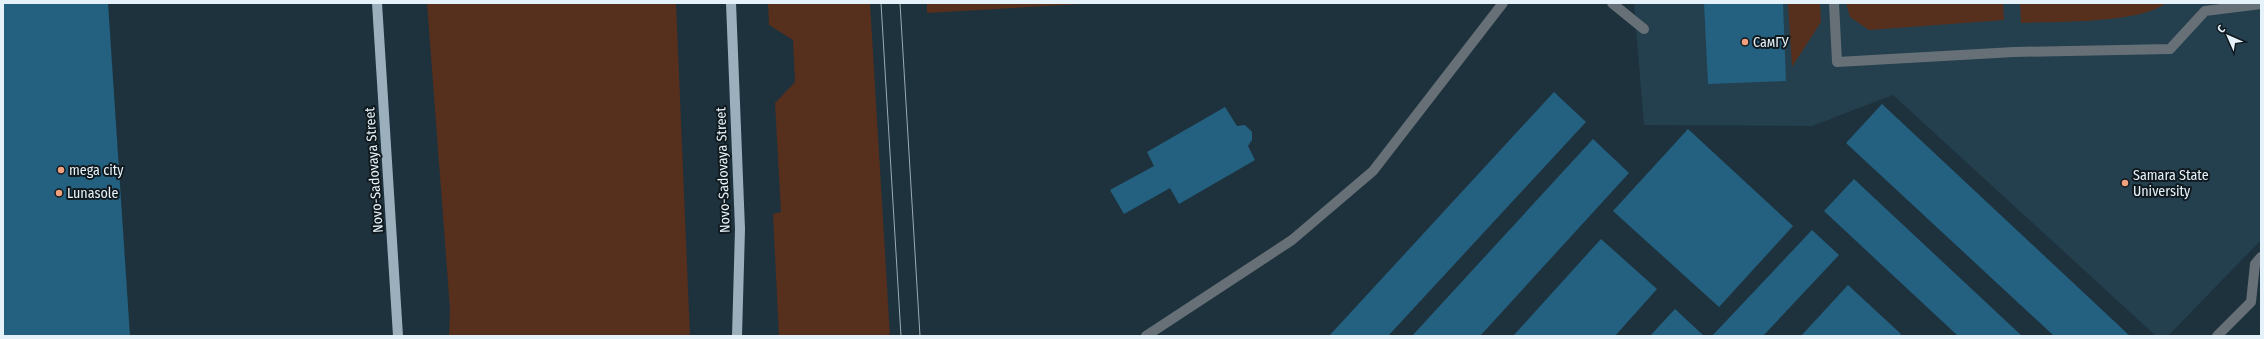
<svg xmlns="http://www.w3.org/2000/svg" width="2264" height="339" font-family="'Fira Sans Condensed',sans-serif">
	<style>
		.built { fill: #243f4e }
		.green { fill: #562f1d }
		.building { fill: #246080 }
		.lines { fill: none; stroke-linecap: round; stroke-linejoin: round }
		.lane { stroke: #667076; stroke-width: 10 }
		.street { stroke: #667076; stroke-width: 10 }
		.primary { stroke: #9cafbc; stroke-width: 10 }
		.tram { stroke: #9baab3; stroke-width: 1 }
		.poi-dot { fill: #f2a17e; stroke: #10191e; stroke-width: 1.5 }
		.labels { text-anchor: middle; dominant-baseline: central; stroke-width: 4; stroke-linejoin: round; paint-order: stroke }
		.poi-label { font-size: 14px; fill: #e6f2f9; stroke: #10191e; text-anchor: start }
		.street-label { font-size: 14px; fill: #e6f2f9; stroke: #10191e }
	</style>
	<rect width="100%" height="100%" fill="#1e323e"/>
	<polygon class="built" points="1634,3 2261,3 2261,240 2168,336 2156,336 1893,95 1812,126 1644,125"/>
	<g class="green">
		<polygon points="427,3 676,3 690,336 449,336 450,309"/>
		<polygon points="768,3 870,3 890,336 779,336 773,214 781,212 775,103 795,82 793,40 769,25"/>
		<polygon points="927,3 1098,3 927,13"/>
		<polygon points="1788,3 1820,3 1821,22 1792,67"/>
		<polygon points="1846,3 2003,3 2004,20 1869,30 1850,17"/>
		<path d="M2020,3H2167C2137,24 2059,21 2021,23Z"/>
	</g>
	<g class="building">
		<polygon points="3,3 108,3 130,336 3,336"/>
		<polygon points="1704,3 1783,3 1786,81 1708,84"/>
		<polygon points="1554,92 1586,122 1388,336 1329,336"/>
		<polygon points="1882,104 2130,336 2054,336 1846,143"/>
		<polygon points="1225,107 1237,126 1245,125 1252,132 1252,140 1248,146 1255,160 1179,204 1170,188 1124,214 1110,190 1154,166 1147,152"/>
		<polygon points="1688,129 1793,226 1719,307 1613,211"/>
		<polygon points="1593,139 1629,173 1480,336 1412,336"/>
		<polygon points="1854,179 2022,336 1958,336 1824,211"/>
		<polygon points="1812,230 1839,255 1763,336 1712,336"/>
		<polygon points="1601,239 1657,289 1615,336 1513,336"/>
		<polygon points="1848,285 1901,334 1899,336 1801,336"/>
		<polygon points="1675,309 1704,336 1650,336"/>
	</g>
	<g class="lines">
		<g class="lane">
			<polyline points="1612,3 1644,29"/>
			<polyline points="1834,3 1837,62 2014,52 2170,49 2205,11 2261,4"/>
			<polyline points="1146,336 1292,240 1373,171 1503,3"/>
		</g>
		<polyline class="street" points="2217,336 2251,302 2255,264 2261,257"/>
		<g class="primary">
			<polyline points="377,3 398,336"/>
			<polyline points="731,3 740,229 737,336"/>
		</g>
		<g class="tram">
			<polyline points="881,3 901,336"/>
			<polyline points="900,3 920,336"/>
		</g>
	</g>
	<g class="poi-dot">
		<circle cx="1745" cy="42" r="4"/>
		<circle cx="61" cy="170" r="4"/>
		<circle cx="2125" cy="183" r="4"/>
		<circle cx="59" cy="193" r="4"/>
	</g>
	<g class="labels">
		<g class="poi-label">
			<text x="1753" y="42">СамГУ</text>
			<text x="69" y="170">mega city</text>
			<text x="2133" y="175">Samara State<tspan x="2133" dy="16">University</tspan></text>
			<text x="67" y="193">Lunasole</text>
		</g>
		<g class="street-label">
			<text transform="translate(374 170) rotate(-94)">Novo-Sadovaya Street</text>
			<text transform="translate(723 170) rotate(-92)">Novo-Sadovaya Street</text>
		</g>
	</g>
	<rect width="2264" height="339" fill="none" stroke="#e6f2f9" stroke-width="8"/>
	<g transform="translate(2228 36) rotate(315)" stroke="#10191e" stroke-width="3" paint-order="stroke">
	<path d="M0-3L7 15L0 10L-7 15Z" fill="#e6f2f9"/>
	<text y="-6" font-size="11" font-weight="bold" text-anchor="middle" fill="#e6f2f9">С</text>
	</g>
</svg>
